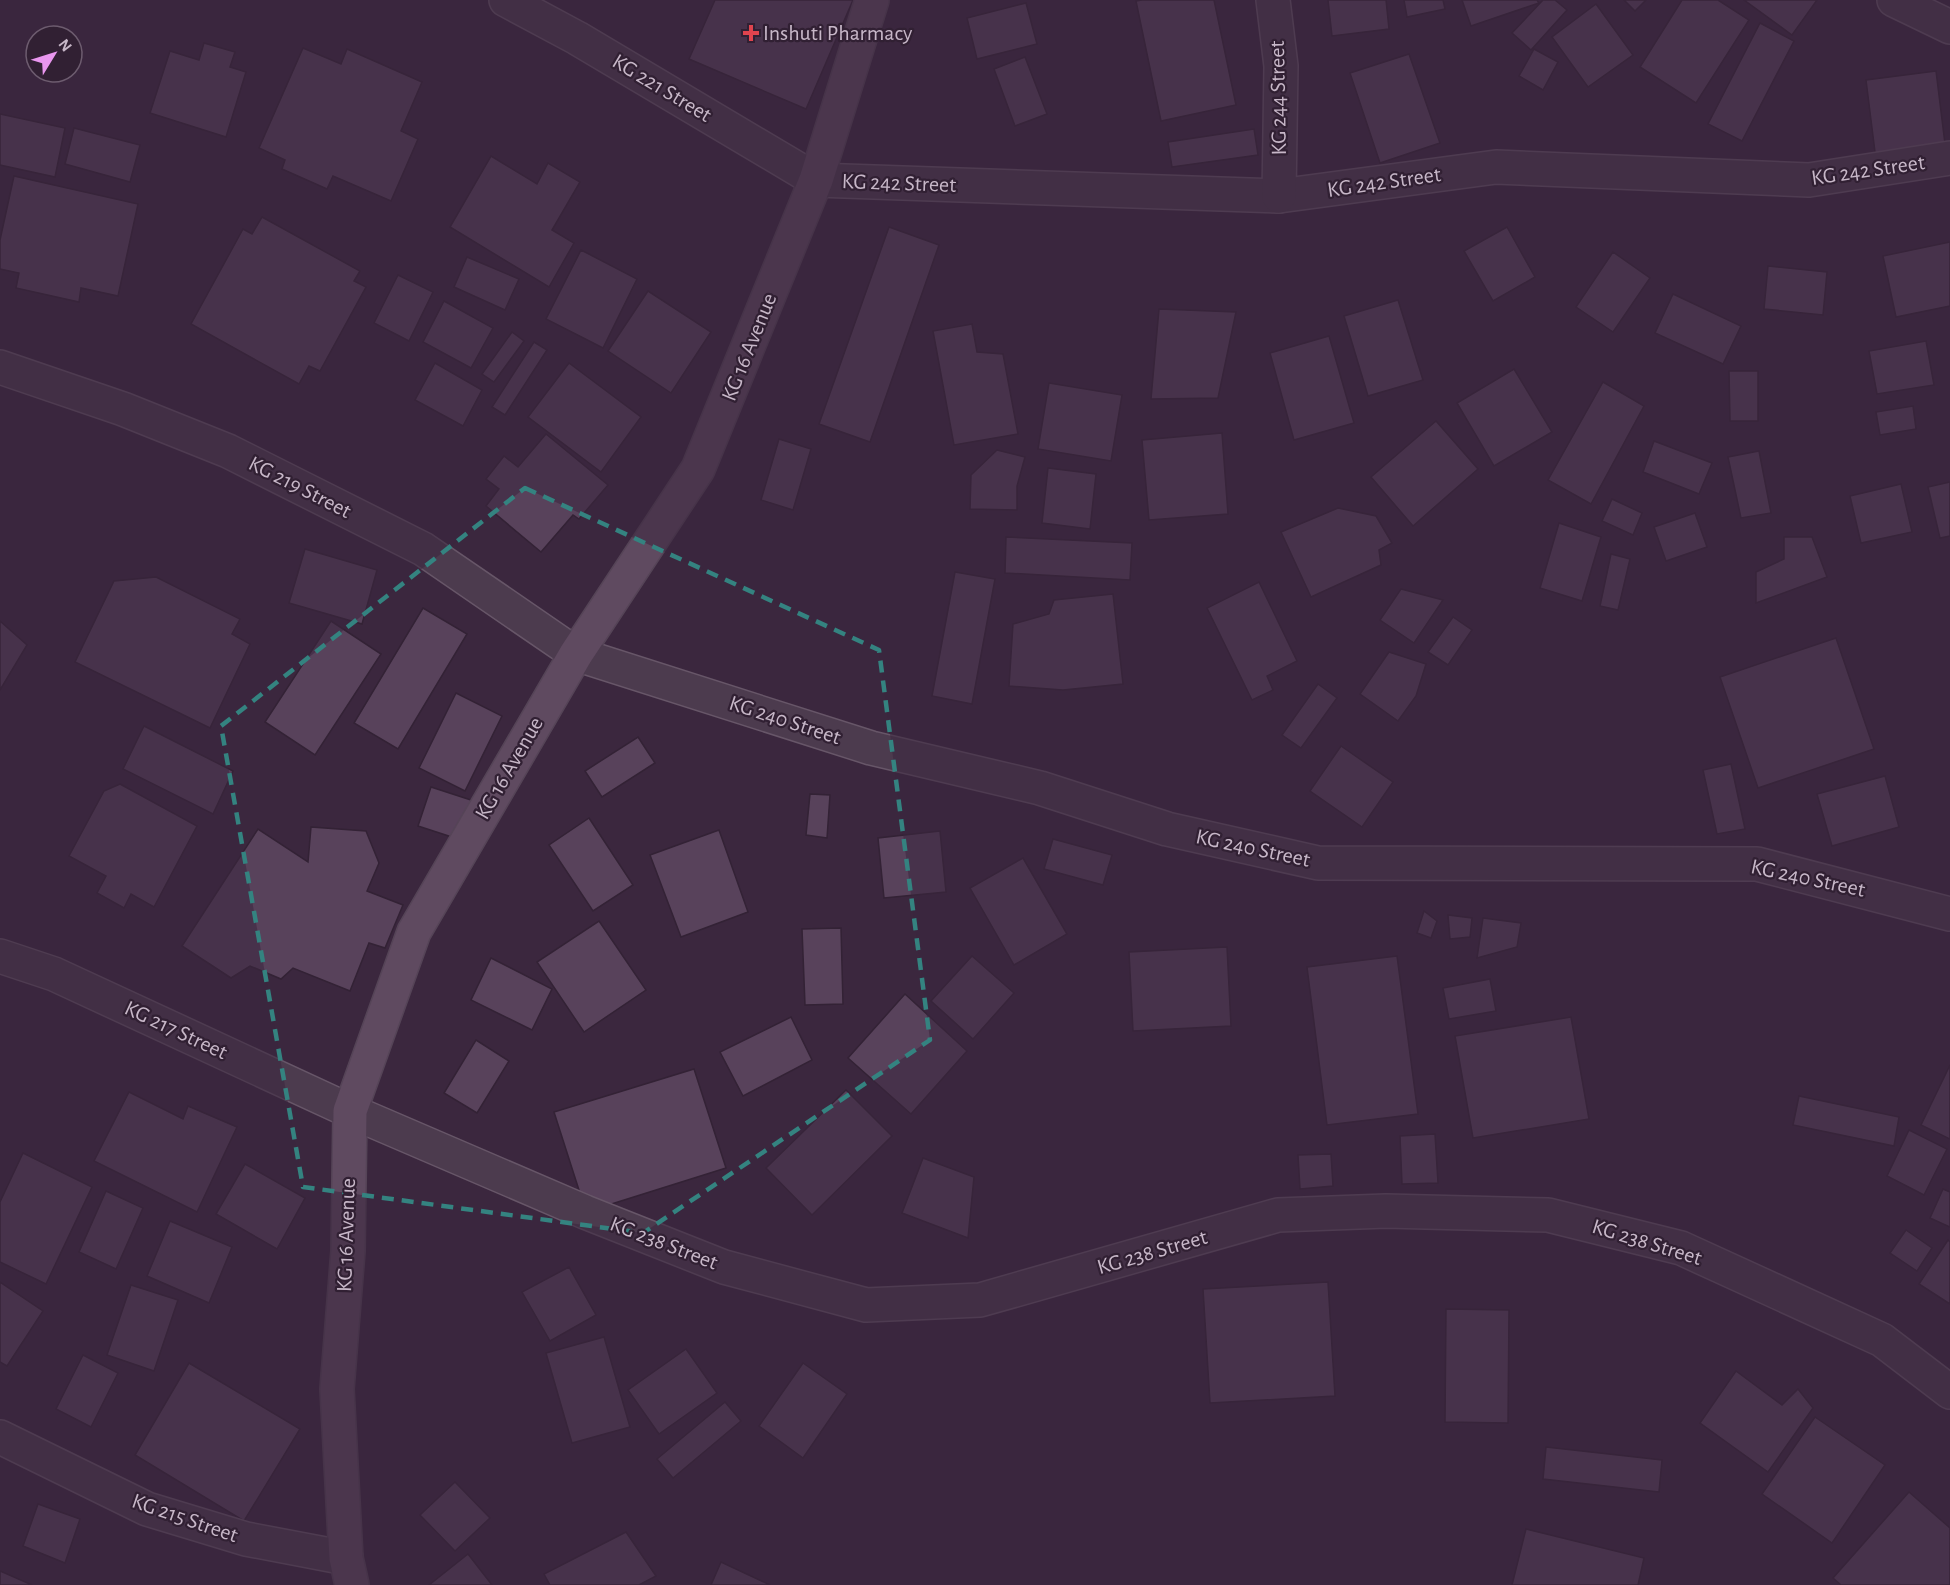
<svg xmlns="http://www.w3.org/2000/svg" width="1950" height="1585" font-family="'Alegreya Sans',sans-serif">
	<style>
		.building { fill: #58425b; stroke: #332235; stroke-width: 1.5 }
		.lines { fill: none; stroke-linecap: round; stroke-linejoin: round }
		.street-casing { stroke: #675668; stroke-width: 36 }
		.secondary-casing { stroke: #554457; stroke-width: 36 }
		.street { stroke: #4c3b4e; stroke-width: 33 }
		.secondary { stroke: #5f4a60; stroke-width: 33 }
		.marked { fill: none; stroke: #348380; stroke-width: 4.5; stroke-dasharray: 12 8; stroke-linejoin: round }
		.health-dot { fill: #e0444e; stroke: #312033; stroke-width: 2 }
		.labels { text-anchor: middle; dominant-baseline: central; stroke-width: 4.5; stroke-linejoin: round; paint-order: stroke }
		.poi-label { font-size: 22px; fill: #c7b7c8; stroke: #312033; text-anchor: start }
		.street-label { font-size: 22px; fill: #c7b7c8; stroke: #312033 }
	</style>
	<rect width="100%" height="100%" fill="#3b273e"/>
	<g class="building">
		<polygon points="715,0 853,0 806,109 689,59"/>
		<polygon points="1142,0 1214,0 1236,105 1161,121 1136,1"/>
		<polygon points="1328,0 1386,0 1389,29 1332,36"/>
		<polygon points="1404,0 1443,0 1445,9 1407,17"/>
		<polygon points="1462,0 1537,0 1539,3 1471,26"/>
		<polygon points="1543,0 1555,0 1567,10 1531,50 1512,33"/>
		<polygon points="1624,0 1646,0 1635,11"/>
		<polygon points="1682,0 1718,0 1749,20 1696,103 1640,67"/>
		<polygon points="1744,0 1817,0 1792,35"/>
		<polygon points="1026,3 1037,44 977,59 967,18"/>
		<polygon points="1596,4 1633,55 1588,87 1552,37"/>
		<polygon points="1760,23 1794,41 1742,141 1708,124"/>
		<polygon points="204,43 235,52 230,67 246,72 226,137 150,113 170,51 199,60"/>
		<polygon points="303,48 341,64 347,49 422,82 401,131 418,139 391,201 333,176 327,189 282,169 285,160 259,148"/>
		<polygon points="1534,49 1558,62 1543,90 1519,76"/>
		<polygon points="1409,54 1440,143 1380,163 1350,73"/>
		<polygon points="1025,57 1047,114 1015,126 994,69"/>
		<polygon points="1936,71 1946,152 1876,160 1866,80"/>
		<polygon points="0,114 65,128 55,177 0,165"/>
		<polygon points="74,128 140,145 130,182 65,164"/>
		<polygon points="1254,129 1258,155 1172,167 1168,142"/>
		<polygon points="491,156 537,184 548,163 580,182 552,230 574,243 549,287 450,227"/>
		<polygon points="14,176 138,204 118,296 81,288 79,302 16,288 19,273 0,269 0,240"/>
		<polygon points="262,217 360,271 354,281 366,287 320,371 309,366 299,384 191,324 243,229 252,234"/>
		<polygon points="889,227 939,245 870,442 819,424"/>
		<polygon points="1507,227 1535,277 1493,301 1464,251"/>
		<polygon points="1950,242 1950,306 1896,317 1883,256"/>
		<polygon points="581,250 637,279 603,348 546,319"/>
		<polygon points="1613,252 1650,278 1613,332 1576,307"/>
		<polygon points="467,257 519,279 505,310 454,287"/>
		<polygon points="1768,266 1827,272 1823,315 1764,309"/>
		<polygon points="398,275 433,292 409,341 374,323"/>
		<polygon points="648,291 711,332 671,393 608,351"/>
		<polygon points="1673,294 1741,326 1723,364 1655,333"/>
		<polygon points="1398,300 1423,380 1368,396 1344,316"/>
		<polygon points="444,301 493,328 471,368 423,342"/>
		<polygon points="1159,309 1236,312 1218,398 1151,399"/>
		<polygon points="972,324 977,352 1003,354 1018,434 954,445 933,331"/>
		<polygon points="512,332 524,341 494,382 482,374"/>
		<polygon points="1329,336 1354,423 1294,440 1270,353"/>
		<polygon points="1926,341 1934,385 1877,394 1869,351"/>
		<polygon points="534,342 547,350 505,415 492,407"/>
		<polygon points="435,363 482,390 463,426 415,400"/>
		<polygon points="569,363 641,417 601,472 528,417"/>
		<polygon points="1514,369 1552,432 1494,466 1457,403"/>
		<polygon points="1729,371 1758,371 1758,421 1730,421"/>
		<polygon points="1603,382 1644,406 1591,504 1548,480"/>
		<polygon points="1049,383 1122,395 1111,461 1038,449"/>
		<polygon points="1913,406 1916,429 1880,435 1876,412"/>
		<polygon points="1436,421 1478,469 1413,526 1371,477"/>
		<polygon points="1222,433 1228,514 1149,520 1142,440"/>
		<polygon points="546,434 608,485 579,519 573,515 541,552 486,506 499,489 486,479 504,456 518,467"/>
		<polygon points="779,439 811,449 793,510 761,500"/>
		<polygon points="1654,441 1712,463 1699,494 1643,472"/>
		<polygon points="997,450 1025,457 1017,486 1017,510 970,509 971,475"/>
		<polygon points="1759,451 1771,513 1741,518 1728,457"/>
		<polygon points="1048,468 1096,474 1090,529 1042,523"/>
		<polygon points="1950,482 1950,536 1940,538 1928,487"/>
		<polygon points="1901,484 1912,532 1861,543 1850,496"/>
		<polygon points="1612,499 1642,513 1633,535 1602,521"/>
		<polygon points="1338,508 1376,516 1392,543 1379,550 1381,565 1311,597 1281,532"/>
		<polygon points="1695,513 1707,547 1666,561 1654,527"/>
		<polygon points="1559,523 1601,537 1582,601 1540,588"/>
		<polygon points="1006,537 1132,543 1130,580 1005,573"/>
		<polygon points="1784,537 1812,537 1827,577 1756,603 1756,572 1784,559"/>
		<polygon points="305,549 377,570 362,624 289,603"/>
		<polygon points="1611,554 1630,559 1618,610 1600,606"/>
		<polygon points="955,572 995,579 972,704 932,696"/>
		<polygon points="156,577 240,619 232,634 250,644 210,728 75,662 114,581"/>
		<polygon points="1259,582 1297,661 1267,676 1273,690 1252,700 1207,608"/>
		<polygon points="1401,589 1443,600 1414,643 1380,620"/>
		<polygon points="1113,594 1123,684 1063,690 1009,686 1013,624 1049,614 1054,600"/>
		<polygon points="423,608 467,634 398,749 354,723"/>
		<polygon points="1453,617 1472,630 1448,665 1428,652"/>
		<polygon points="0,621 27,645 0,690"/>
		<polygon points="331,621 381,654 315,755 265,722"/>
		<polygon points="1836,638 1874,749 1758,788 1720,677"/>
		<polygon points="1389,652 1426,664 1416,696 1398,721 1360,694"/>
		<polygon points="1318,684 1337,698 1301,748 1282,735"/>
		<polygon points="456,693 502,716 465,791 419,768"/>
		<polygon points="144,726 233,771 213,814 123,769"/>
		<polygon points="638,737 655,763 602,797 585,771"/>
		<polygon points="1341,746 1393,782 1362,827 1310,791"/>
		<polygon points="1731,764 1745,829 1717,834 1703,770"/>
		<polygon points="1885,776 1899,827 1832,846 1817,794"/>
		<polygon points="120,784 197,826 154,907 131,894 124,908 97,893 106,876 69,856 104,791"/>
		<polygon points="431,787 474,801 461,840 418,826"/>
		<polygon points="810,794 830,795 827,838 806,835"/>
		<polygon points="589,818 633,885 593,911 549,845"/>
		<polygon points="311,827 366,831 379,863 367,891 403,905 385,948 369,943 350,991 293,968 281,979 250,966 231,978 182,946 258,829 308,862"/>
		<polygon points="719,830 748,912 681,937 650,855"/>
		<polygon points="940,831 946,892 884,898 878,838"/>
		<polygon points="1053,839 1112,855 1103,885 1044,869"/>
		<polygon points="1023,858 1067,934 1014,965 970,888"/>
		<polygon points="1424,911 1437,921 1431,938 1417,933"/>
		<polygon points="1448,915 1472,918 1470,937 1450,939"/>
		<polygon points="1483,918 1521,923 1517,947 1477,958"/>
		<polygon points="599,921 646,990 584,1032 537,962"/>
		<polygon points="841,928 843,1004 805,1005 802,929"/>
		<polygon points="1227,947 1231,1026 1133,1031 1129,952"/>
		<polygon points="972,956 1014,993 973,1039 931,1001"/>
		<polygon points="1397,956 1418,1114 1327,1125 1307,967"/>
		<polygon points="491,958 552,989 532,1030 471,1000"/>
		<polygon points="1490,979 1496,1011 1449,1019 1443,988"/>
		<polygon points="905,994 967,1051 911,1114 848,1058"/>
		<polygon points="791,1017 812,1060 743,1096 720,1052"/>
		<polygon points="1571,1017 1589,1119 1473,1138 1455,1036"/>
		<polygon points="476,1040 509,1061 477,1113 444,1093"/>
		<polygon points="1950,1065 1950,1139 1921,1125"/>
		<polygon points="694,1069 726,1168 586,1212 554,1112"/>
		<polygon points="846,1090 892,1136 812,1215 766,1168"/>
		<polygon points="129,1092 183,1119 188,1106 237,1127 197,1212 94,1161"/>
		<polygon points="1799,1096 1899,1117 1894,1146 1793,1125"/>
		<polygon points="1909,1130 1947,1149 1924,1195 1887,1176"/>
		<polygon points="1435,1134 1438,1183 1402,1184 1400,1136"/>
		<polygon points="23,1153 92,1187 46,1284 0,1262 0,1202"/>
		<polygon points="1331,1154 1333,1186 1300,1189 1298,1155"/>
		<polygon points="923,1158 974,1177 968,1238 902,1213"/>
		<polygon points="245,1164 305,1198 277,1249 216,1214"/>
		<polygon points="1943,1189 1950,1192 1950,1227 1930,1218"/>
		<polygon points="106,1191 143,1208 116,1269 79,1252"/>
		<polygon points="170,1221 232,1247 209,1303 147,1276"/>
		<polygon points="1906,1230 1932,1248 1917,1271 1890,1253"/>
		<polygon points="1948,1240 1950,1242 1950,1304 1919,1284"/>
		<polygon points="569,1267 596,1315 550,1341 522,1292"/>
		<polygon points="0,1282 43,1311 7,1366 0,1362"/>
		<polygon points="1328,1282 1335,1396 1210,1403 1203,1289"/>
		<polygon points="131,1285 178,1300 154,1371 107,1355"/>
		<polygon points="1446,1309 1509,1310 1508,1423 1445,1422"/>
		<polygon points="604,1337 630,1427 572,1443 546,1353"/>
		<polygon points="686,1349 717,1393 659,1434 628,1390"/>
		<polygon points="83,1355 118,1373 91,1427 56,1409"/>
		<polygon points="189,1363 300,1429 244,1521 135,1455"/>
		<polygon points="803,1363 847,1394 803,1458 759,1426"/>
		<polygon points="1736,1371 1782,1405 1798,1389 1813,1408 1768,1472 1700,1423"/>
		<polygon points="725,1402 741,1421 673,1478 657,1459"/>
		<polygon points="1815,1417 1885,1465 1832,1543 1762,1494"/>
		<polygon points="1546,1447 1662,1460 1659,1492 1543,1479"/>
		<polygon points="455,1482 490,1518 455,1551 420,1515"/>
		<polygon points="1909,1492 1950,1528 1950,1585 1841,1585 1833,1578"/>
		<polygon points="38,1504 80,1519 65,1563 23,1546"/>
		<polygon points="1526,1529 1644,1558 1638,1585 1512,1585"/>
		<polygon points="626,1532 656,1576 639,1585 550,1585 544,1574"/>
		<polygon points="468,1554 492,1585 429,1585"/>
		<polygon points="721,1562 770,1585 711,1585"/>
		<polygon points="0,1571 32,1585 0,1585"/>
	</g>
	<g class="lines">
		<defs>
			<g id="street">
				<polyline points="506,0 577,38 816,180 1279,196 1496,167 1809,180 1950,158"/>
				<polyline points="1273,0 1281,66 1279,196"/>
				<polyline points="1894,0 1950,27"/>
				<polyline points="0,367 123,409 228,451 423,549 576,654 871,748 1040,788 1167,829 1318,863 1757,864 1950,914"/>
				<polyline points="0,956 54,974 350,1111 585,1212 724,1267 866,1305 980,1300 1278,1215 1386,1211 1548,1215 1681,1248 1882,1340 1950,1392"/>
				<polyline points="0,1437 147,1509 246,1539 346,1558"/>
			</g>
			<polyline id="secondary" points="352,1585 346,1558 337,1389 348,1251 350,1111 414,932 576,654 698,469 816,180 872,0"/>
		</defs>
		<use href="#street" class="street-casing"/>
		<use href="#secondary" class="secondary-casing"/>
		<use href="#street" class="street"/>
		<use href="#secondary" class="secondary"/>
	</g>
	<path d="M0 0H1950V1585H0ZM525,488L879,650L930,1040L643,1233L303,1187L221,726Z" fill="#3b273e" fill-opacity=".55" fill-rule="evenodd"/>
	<path class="marked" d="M525,488L879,650L930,1040L643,1233L303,1187L221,726Z"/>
	<path class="health-dot" d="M748 24h6v6h6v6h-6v6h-6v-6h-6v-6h6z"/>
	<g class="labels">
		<g class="poi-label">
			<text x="763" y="33">Inshuti Pharmacy</text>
		</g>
		<g class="street-label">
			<text transform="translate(662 88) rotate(31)">KG 221 Street</text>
			<text transform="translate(1278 98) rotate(-91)">KG 244 Street</text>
			<text transform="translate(1868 170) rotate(-8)">KG 242 Street</text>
			<text transform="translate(1384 182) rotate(-8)">KG 242 Street</text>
			<text transform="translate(899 183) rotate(2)">KG 242 Street</text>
			<text transform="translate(749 347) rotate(-68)">KG 16 Avenue</text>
			<text transform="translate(300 487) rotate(27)">KG 219 Street</text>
			<text transform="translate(785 720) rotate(18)">KG 240 Street</text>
			<text transform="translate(509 768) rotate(-60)">KG 16 Avenue</text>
			<text transform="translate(1253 848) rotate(12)">KG 240 Street</text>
			<text transform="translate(1808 878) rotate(12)">KG 240 Street</text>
			<text transform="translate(176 1030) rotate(25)">KG 217 Street</text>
			<text transform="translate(346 1235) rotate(-88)">KG 16 Avenue</text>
			<text transform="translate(1647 1242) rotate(17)">KG 238 Street</text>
			<text transform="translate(664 1243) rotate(21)">KG 238 Street</text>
			<text transform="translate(1152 1252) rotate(-16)">KG 238 Street</text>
			<text transform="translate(185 1518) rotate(19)">KG 215 Street</text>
		</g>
	</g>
	<g transform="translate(54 54) rotate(52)"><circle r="28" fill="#312033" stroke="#6d5c6f" stroke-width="1.5"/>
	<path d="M0-4.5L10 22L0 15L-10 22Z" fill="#e996ef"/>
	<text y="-9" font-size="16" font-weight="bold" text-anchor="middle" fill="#c7b7c8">N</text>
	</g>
</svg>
